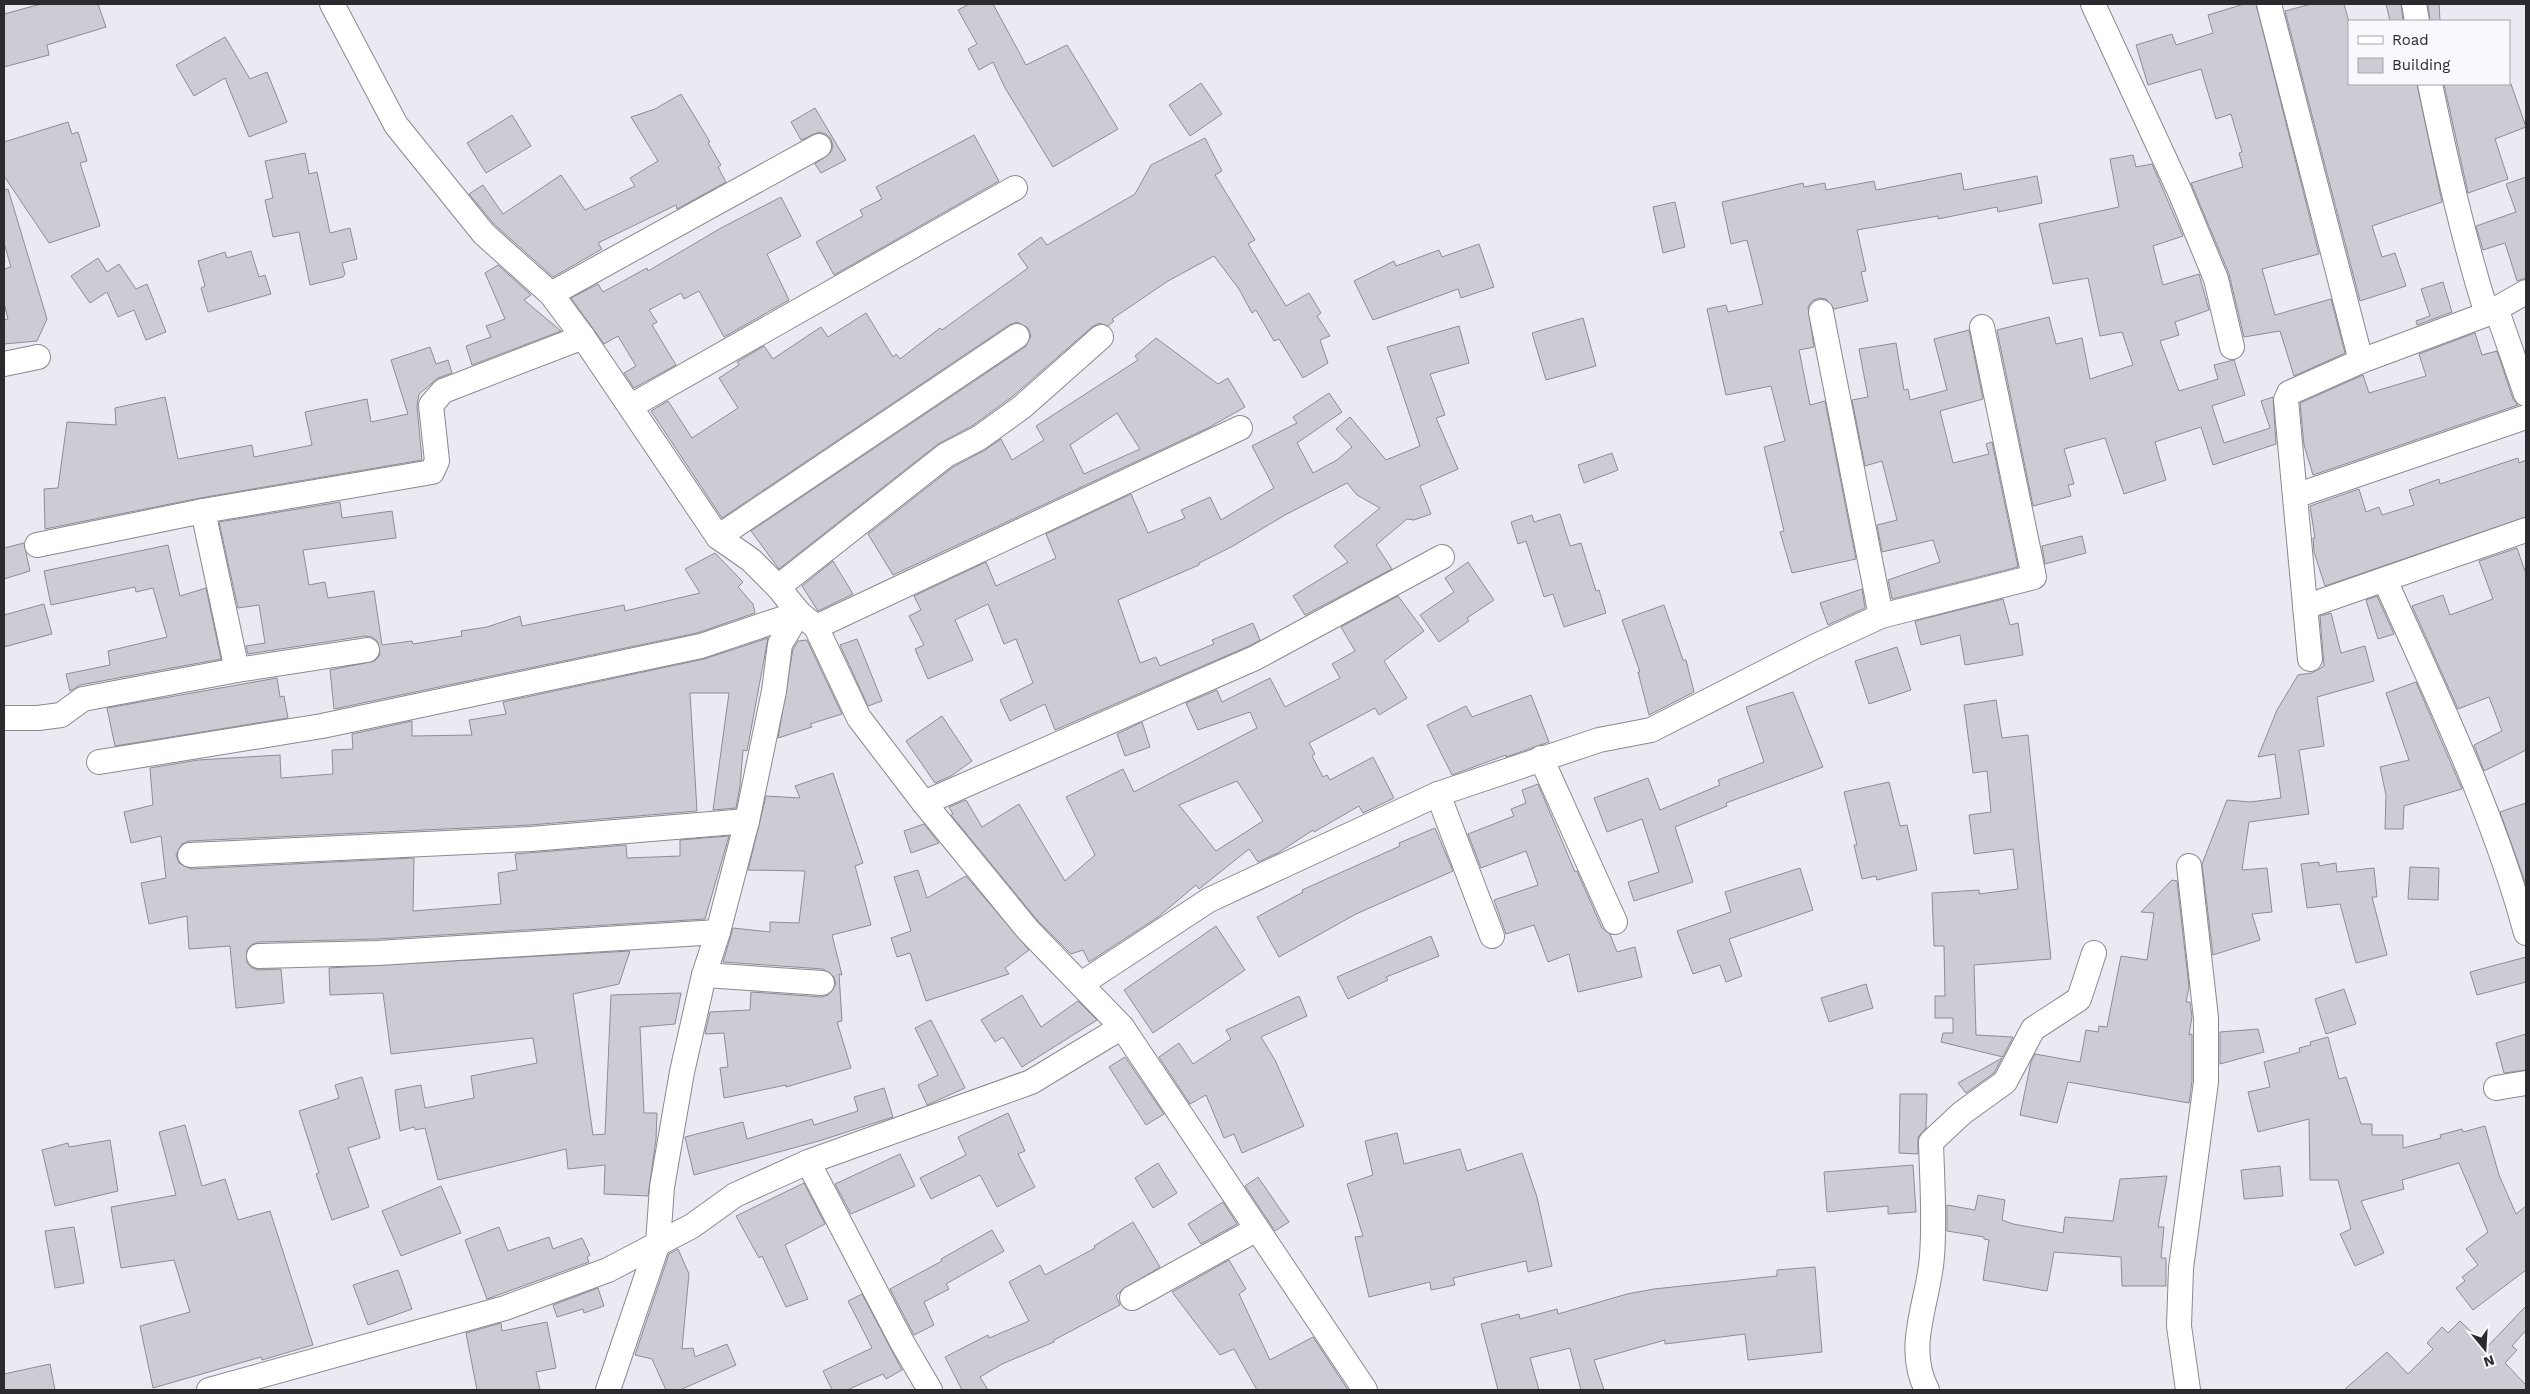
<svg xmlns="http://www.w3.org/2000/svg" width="2530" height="1394" font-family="'Work Sans',sans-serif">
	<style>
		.building { fill: #ccccd5; stroke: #8d8d96; fill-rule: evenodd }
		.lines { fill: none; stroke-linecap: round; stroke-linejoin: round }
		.street-casing { stroke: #8a8992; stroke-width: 26 }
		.street { stroke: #fff; stroke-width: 24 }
	</style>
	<rect width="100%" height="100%" fill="#eaeaf3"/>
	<g class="building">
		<polygon points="41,4 98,4 106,27 47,45 49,55 4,67 4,14"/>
		<polygon points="969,4 993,4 1026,65 1067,45 1118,129 1053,167 1005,88 993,62 979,70 968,49 977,44 958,10"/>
		<polygon points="2244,4 2256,4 2319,254 2262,269 2275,315 2331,299 2345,353 2294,376 2280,331 2244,337 2229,274 2191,183 2243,167 2239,153 2242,152 2231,114 2216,119 2201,69 2148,85 2136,45 2172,34 2176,45 2213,33 2208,15"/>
		<polygon points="2311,4 2344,4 2349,22 2349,84 2417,84 2442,202 2372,226 2382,257 2395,253 2406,286 2360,301 2285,11"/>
		<polygon points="2386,4 2401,4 2403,21 2390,21"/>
		<polygon points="2428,4 2439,4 2440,21 2430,21"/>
		<polygon points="225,37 250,79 267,72 287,122 249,137 225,78 194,96 176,65"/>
		<polygon points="1201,83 1222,114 1190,136 1169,105"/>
		<polygon points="2444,84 2511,84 2526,127 2495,139 2508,179 2468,193"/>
		<polygon points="681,94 710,142 708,143 721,165 718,167 726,182 677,209 676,205 598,243 602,249 553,277 494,224 469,194 483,185 503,214 561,175 585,210 635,186 630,178 658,161 631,117 655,109"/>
		<polygon points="815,108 846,160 821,173 815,164 830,153 833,147 831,139 826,134 819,132 801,140 791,122"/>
		<polygon points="512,115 531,146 486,173 467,143"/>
		<polygon points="68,122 72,134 78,132 87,161 80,163 100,226 49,243 4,176 4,142"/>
		<polygon points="974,135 999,181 834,275 816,242 863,216 860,210 882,199 876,187"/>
		<polygon points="1205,138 1222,171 1215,175 1255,240 1248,244 1286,306 1309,293 1321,313 1317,316 1330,336 1320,340 1328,363 1303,378 1279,339 1274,341 1256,310 1252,313 1239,289 1214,256 1168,281 1112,319 1114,321 1108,326 1099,323 1092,327 1013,396 972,426 938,444 779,569 751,531 1025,347 1031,336 1028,328 1017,322 1009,325 722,518 651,411 668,401 692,438 738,408 719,378 739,365 737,362 764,346 773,359 821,327 828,337 866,313 893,357 896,354 900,359 940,328 942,330 1028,268 1018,254 1041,237 1047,245 1135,194 1151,165"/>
		<polygon points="305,153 309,174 317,172 330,233 350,228 357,259 342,263 345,274 343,277 310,285 299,232 273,237 265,200 273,198 265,161"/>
		<polygon points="2133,155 2136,167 2152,164 2183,236 2153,246 2163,285 2199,274 2209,310 2175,322 2179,335 2160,341 2179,391 2218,379 2214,365 2234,360 2245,395 2212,406 2224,443 2270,428 2261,401 2273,397 2276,444 2213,465 2201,427 2155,442 2166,480 2124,494 2105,438 2064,449 2074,484 2068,485 2071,496 2033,506 1997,330 2049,317 2056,344 2082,338 2090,379 2133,365 2122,332 2100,336 2088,278 2053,284 2039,224 2119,207 2110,159"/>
		<polygon points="1961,173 1964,190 2037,176 2042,203 1998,212 1997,207 1938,219 1938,216 1857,230 1866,271 1861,272 1868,301 1834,309 1826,299 1819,298 1812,301 1808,307 1814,347 1799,350 1810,405 1825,401 1856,559 1792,573 1780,532 1784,531 1764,447 1785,441 1771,386 1726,395 1707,309 1726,305 1728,312 1763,304 1747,240 1731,244 1722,202 1803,183 1804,187 1825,183 1826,190 1874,181 1876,190"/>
		<polygon points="2526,177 2526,278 2517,281 2505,243 2483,250 2476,226 2516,212 2506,184"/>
		<polygon points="8,189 47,319 37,341 4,344 4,320 8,319 4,303 4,269 11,267 4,243 4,190"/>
		<polygon points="781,197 801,236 767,254 789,300 724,337 699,291 684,299 681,293 649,310 657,322 652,325 676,365 634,388 624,373 636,366 618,336 604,344 571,298 598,284 603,292 647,268 648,271 721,228"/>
		<polygon points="1675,202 1685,247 1663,253 1653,207"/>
		<polygon points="1479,244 1494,287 1461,298 1458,289 1373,320 1354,281 1394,261 1396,266 1439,250 1442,257"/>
		<polygon points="251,251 259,277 265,275 271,294 208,312 201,288 205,286 198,261 225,252 227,258"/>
		<polygon points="98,258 107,272 119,264 136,289 147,284 166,332 146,340 134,310 118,317 107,292 90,303 71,276"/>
		<polygon points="498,265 531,295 524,300 561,331 472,365 466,346 491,337 486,326 505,319 485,273"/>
		<polygon points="2443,282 2452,312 2417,325 2416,321 2430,316 2421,289"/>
		<polygon points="1583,318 1596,366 1546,380 1532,333"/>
		<polygon points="1459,326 1469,363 1430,374 1445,415 1436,418 1458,469 1420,486 1431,514 1414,520 1407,519 1376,545 1392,569 1305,615 1293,596 1348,562 1334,546 1380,508 1357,495 1347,483 1285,515 1233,546 1199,563 1199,565 1118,600 1140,663 1156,657 1160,666 1214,644 1212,640 1253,623 1260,640 1249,646 1055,730 1045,704 1010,721 1000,700 1033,683 1016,639 1004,644 988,604 955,620 973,660 928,679 915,649 924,645 909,616 921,610 914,596 986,562 996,586 1056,558 1046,534 1131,494 1148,533 1185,518 1181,510 1210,497 1221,520 1274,488 1252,446 1297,423 1293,417 1329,393 1342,412 1297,443 1313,473 1337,460 1352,447 1336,429 1350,417 1386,460 1420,446 1387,347"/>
		<polygon points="1969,330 1983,399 1940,411 1953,463 1989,454 1986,444 1992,442 2018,567 1892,599 1888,580 1940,562 1933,540 1882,552 1877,525 1897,520 1882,461 1865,466 1852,400 1868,397 1859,349 1896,343 1904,390 1908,389 1910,400 1947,390 1934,339"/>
		<polygon points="2475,333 2482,355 2497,351 2513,399 2518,405 2313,475 2304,445 2300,403 2363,375 2369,393 2426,376 2419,354"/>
		<path d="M1156,338L1218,384L1228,378L1245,407L1208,428L893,575L868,534L953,467L985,450L1001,439L1012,460L1044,440L1036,426L1138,360L1135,356ZM1117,413L1140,449L1084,474L1070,445Z"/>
		<polygon points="430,347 436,364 448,360 452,373 438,378 419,394 417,406 422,460 200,498 45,529 44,489 58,488 67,422 116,425 115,408 165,397 178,459 252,445 254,457 312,445 305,412 367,399 371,422 408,414 391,360"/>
		<polygon points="1612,453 1618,470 1584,483 1578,465"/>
		<polygon points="2518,458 2519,463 2526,460 2526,517 2325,586 2314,552 2313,538 2315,538 2310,506 2359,489 2366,512 2379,507 2382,515 2414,505 2409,490 2439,479 2440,484"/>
		<polygon points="340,502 342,518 392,511 396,538 303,550 309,585 325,582 328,598 374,591 382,645 412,641 413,644 462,636 461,631 487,627 520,616 522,626 624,605 625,611 700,593 685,569 715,553 743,582 738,587 753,604 755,613 697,633 334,709 330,670 375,661 380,655 378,642 372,637 365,636 248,654 246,646 265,643 259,605 238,608 219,522"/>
		<polygon points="1560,514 1570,546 1581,543 1596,591 1599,590 1606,613 1564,627 1553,594 1544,597 1526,541 1518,544 1511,522 1532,515 1534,522"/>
		<polygon points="2082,536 2086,553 2045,564 2042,546"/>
		<polygon points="24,543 30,571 4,579 4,548"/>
		<polygon points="168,545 180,596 206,588 221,659 80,685 70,691 66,674 110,665 108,651 167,637 153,588 136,592 135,587 51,605 44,571"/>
		<polygon points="2517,548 2526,574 2526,750 2484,771 2474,745 2502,731 2489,697 2458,709 2412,606 2443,595 2450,615 2493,599 2479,561"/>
		<polygon points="833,561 853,594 818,611 802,586"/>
		<polygon points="1468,562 1494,600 1467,618 1469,621 1439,642 1420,615 1454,592 1445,578"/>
		<polygon points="1862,589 1865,608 1828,625 1820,603"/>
		<path d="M1398,596L1424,631L1384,661L1407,698L1379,715L1375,708L1309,743L1315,754L1312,756L1323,777L1327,775L1330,780L1373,757L1394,798L1363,813L1359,806L1314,832L1313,830L1278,853L1258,862L1249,849L1199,889L1196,885L1158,917L1089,962L1083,950L1071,954L1038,921L951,815L953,814L949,807L966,800L982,827L1019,804L1065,881L1095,855L1066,797L1123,769L1134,792L1257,728L1250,712L1198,730L1186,703L1217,690L1222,702L1270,678L1285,707L1340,678L1332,664L1355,651L1341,627ZM1237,781L1263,821L1216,851L1179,805Z"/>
		<polygon points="2377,596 2394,634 2378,639 2366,600"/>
		<polygon points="2003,599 2010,625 2018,623 2023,655 1965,665 1960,635 1921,645 1915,621"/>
		<polygon points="44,604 52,634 4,647 4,615"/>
		<polygon points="1664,605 1683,660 1686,660 1694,692 1649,715 1638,672 1640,672 1622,620"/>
		<polygon points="2331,613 2341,653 2365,646 2374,681 2317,697 2324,746 2299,750 2309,814 2249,822 2242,870 2267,868 2272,912 2252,914 2260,940 2213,955 2202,864 2227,800 2250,802 2281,798 2275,754 2258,757 2277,710 2298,675 2312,673 2324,666 2320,616"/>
		<polygon points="768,638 747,751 743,750 740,786 736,808 713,810 729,693 690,693 697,811 530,825 189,841 182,844 176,855 179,863 191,869 414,858 413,911 501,904 498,873 517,870 515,854 626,845 627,858 680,856 680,840 729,836 705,919 377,939 258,942 251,945 247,950 247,963 252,968 259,970 281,969 284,1003 236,1008 230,946 189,949 187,916 149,924 141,883 166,878 161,836 131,843 124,812 153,805 150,768 198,760 280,755 281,778 333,774 332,750 353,749 352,734 412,721 412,736 472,735 469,720 506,714 503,702 704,659"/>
		<polygon points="857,639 882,701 868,706 840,645"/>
		<polygon points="807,640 842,714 810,724 812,727 778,738 793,649 798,641"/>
		<polygon points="1897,647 1911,690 1869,704 1855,661"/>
		<polygon points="277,678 280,697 284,696 288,718 115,746 107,708"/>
		<polygon points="2416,682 2462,789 2404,806 2403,829 2385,829 2386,795 2380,767 2409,760 2386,693"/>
		<polygon points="1793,692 1823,767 1726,803 1727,806 1675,827 1693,882 1634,901 1628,882 1659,872 1642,819 1607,832 1594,798 1648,778 1660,810 1720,785 1718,780 1764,762 1746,707"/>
		<polygon points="1531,695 1549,742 1506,757 1506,755 1452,775 1427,725 1466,706 1472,717"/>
		<polygon points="1996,700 2002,738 2028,735 2051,959 1974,965 1976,1035 2013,1037 2003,1057 1941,1042 1943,1033 1953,1033 1953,1018 1935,1018 1935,996 1945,996 1944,946 1934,946 1932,893 1979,890 1979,894 2018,889 2013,849 1974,854 1969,815 1991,812 1987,771 1973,773 1964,705"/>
		<polygon points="942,716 972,761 951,776 935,783 906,741"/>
		<polygon points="1142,722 1150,747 1125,756 1117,734"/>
		<polygon points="833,773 863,863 855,866 871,925 832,935 842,975 839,974 842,1021 837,1022 851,1068 786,1087 786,1085 724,1098 720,1068 728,1067 724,1033 705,1034 710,1012 750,1010 751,992 822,997 828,995 836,984 834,977 823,969 723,962 733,928 770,932 770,922 799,923 805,871 748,870 766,796 800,798 795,786"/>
		<polygon points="1889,782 1900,826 1907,825 1917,870 1877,880 1876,876 1862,879 1854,845 1857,845 1844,792"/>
		<polygon points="1538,784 1575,872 1577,871 1602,928 1610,934 1617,952 1635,947 1642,977 1578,992 1569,954 1548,962 1534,925 1506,934 1494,900 1538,885 1526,851 1481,868 1468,834 1514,816 1511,809 1526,803 1522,790"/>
		<polygon points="2526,803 2526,882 2525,882 2500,812"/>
		<polygon points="924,824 939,843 911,853 904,831"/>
		<polygon points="1435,828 1453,871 1356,914 1279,957 1257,917 1303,892 1302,890 1400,846 1399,843"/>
		<polygon points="2319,862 2319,866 2336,863 2337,872 2374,868 2377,897 2372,897 2387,955 2356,963 2340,904 2307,908 2301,864"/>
		<polygon points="2410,867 2439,868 2438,900 2408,899"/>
		<polygon points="1800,868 1813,910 1729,939 1742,976 1726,982 1720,965 1693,974 1677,931 1731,912 1725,892"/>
		<polygon points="918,870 927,898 966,876 1029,950 1005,968 1009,974 926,1001 910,953 897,957 891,938 911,931 894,877"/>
		<polygon points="2172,880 2177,881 2189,987 2186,1002 2190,1002 2192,1017 2189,1035 2192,1034 2192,1081 2189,1103 2068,1082 2057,1123 2020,1115 2031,1062 2035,1054 2080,1062 2086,1030 2098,1032 2099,1026 2107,1027 2121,956 2147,960 2154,913 2141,912"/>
		<polygon points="1216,926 1245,970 1153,1033 1124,990"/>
		<polygon points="1431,936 1439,956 1386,977 1388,980 1348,999 1337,977"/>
		<polygon points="630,951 619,984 573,994 593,1135 605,1134 611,995 681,993 675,1024 640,1027 644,1113 657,1113 656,1139 648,1196 604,1194 605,1165 568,1169 566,1149 438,1180 425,1128 415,1130 414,1127 400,1131 395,1090 421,1085 425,1108 474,1098 471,1076 537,1063 533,1038 391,1054 383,993 330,995 329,968"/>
		<polygon points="2526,957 2526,982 2477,995 2470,972"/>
		<polygon points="1866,984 1873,1008 1829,1022 1821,998"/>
		<polygon points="2344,989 2356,1024 2326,1034 2315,999"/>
		<polygon points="1022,995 1041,1027 1078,1001 1097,1020 1022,1067 1003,1037 995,1042 981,1020"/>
		<polygon points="1299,996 1307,1016 1261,1037 1275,1060 1304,1126 1242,1153 1234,1134 1224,1138 1206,1095 1190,1104 1159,1057 1179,1043 1193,1064 1231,1039 1226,1030"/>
		<polygon points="931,1020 965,1088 927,1105 918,1085 938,1075 915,1028"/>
		<polygon points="2258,1029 2264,1052 2220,1064 2220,1032"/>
		<polygon points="2526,1034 2526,1070 2504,1073 2496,1043"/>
		<polygon points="2328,1037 2339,1079 2346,1077 2361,1124 2372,1124 2372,1135 2403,1135 2403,1148 2441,1138 2440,1135 2462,1129 2463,1132 2485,1126 2499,1175 2516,1214 2526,1206 2526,1270 2473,1310 2456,1288 2465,1281 2462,1277 2478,1265 2466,1249 2488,1232 2459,1163 2402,1180 2404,1189 2361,1201 2384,1253 2355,1266 2340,1234 2351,1229 2338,1180 2310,1180 2309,1119 2258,1132 2248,1092 2270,1087 2264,1062 2300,1052 2299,1048 2311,1045 2310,1042"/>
		<polygon points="1125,1057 1164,1114 1146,1125 1109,1067"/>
		<polygon points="2002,1058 1994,1073 1966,1093 1958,1083"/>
		<polygon points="362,1077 380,1138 348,1148 369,1207 332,1220 316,1174 319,1173 299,1111 339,1098 335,1085"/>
		<polygon points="884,1088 893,1117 819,1141 694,1175 685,1137 743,1122 747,1139 812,1119 814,1125 858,1111 854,1097"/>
		<polygon points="1900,1094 1927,1094 1926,1128 1918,1137 1918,1154 1899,1153"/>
		<polygon points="1008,1113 1025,1151 1018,1154 1035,1187 997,1207 980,1175 931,1199 920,1178 966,1155 958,1137"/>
		<polygon points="185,1125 202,1186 225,1179 238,1220 270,1211 313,1345 262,1360 261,1357 153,1388 140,1326 190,1312 174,1260 121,1268 111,1207 176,1195 159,1132"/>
		<polygon points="1397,1133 1404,1164 1460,1149 1467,1171 1522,1153 1537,1197 1552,1266 1528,1272 1526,1261 1453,1278 1455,1285 1431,1290 1430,1282 1369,1297 1355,1237 1363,1236 1347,1184 1373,1175 1365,1141"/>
		<polygon points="110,1140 118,1191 55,1206 42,1150 68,1143 69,1147"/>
		<polygon points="900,1154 915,1186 851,1214 835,1184"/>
		<polygon points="1158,1163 1177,1193 1153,1208 1135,1178"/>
		<polygon points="1913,1165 1916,1212 1888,1214 1888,1206 1827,1212 1824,1172"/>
		<polygon points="2280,1166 2283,1196 2244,1199 2241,1170"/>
		<polygon points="2167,1176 2158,1227 2164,1227 2161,1258 2166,1258 2166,1286 2122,1286 2121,1257 2054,1252 2047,1291 1983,1280 1989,1240 1984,1239 1984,1237 1947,1231 1947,1205 1975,1210 1978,1195 2005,1200 2002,1220 2013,1224 2063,1233 2065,1217 2113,1221 2120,1179"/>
		<polygon points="1258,1177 1289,1222 1275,1231 1245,1186"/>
		<polygon points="804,1183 825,1224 785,1245 808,1299 786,1307 762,1256 759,1258 736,1216"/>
		<polygon points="441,1186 461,1233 401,1256 382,1211"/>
		<polygon points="1223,1202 1237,1224 1201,1244 1188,1224"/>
		<polygon points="1133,1222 1160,1267 1121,1291 1116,1296 1120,1305 1054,1340 1054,1342 1002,1364 980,1377 988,1390 962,1390 945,1357 988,1335 989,1338 1029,1321 1009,1282 1040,1265 1045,1275 1095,1248 1094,1246"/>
		<polygon points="74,1227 84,1283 55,1288 45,1231"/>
		<polygon points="499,1227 508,1251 549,1237 553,1249 582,1238 590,1255 587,1257 589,1262 487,1299 465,1240"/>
		<polygon points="992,1230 1004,1251 946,1284 949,1289 924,1302 934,1325 914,1335 890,1289 942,1261 941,1259"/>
		<polygon points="678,1249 689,1274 682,1349 693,1348 695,1357 727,1344 736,1365 680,1390 666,1390 652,1359 635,1355 669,1254"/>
		<polygon points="1229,1260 1246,1289 1239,1294 1270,1360 1313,1337 1348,1390 1257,1390 1234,1349 1220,1355 1172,1292"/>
		<polygon points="1815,1267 1822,1352 1748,1360 1745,1334 1665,1344 1665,1340 1594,1360 1604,1390 1581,1390 1570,1348 1530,1358 1539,1390 1498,1390 1481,1324 1519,1314 1520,1319 1557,1309 1558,1314 1627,1294 1654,1289 1777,1276 1777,1270"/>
		<polygon points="398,1270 412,1309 368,1325 353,1285"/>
		<polygon points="598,1288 604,1306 584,1313 583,1309 557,1317 553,1305"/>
		<polygon points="862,1294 902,1370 886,1379 883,1374 847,1390 832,1390 823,1371 872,1348 848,1301"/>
		<polygon points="2526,1306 2526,1330 2512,1346 2517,1350 2505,1363 2526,1385 2526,1390 2344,1390 2387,1352 2408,1374 2433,1349 2427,1343 2442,1327 2448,1333 2460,1321 2487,1347"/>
		<polygon points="547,1322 556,1368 536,1372 540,1390 477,1390 466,1333 501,1323 502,1331"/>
		<polygon points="50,1364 55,1390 4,1390 4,1374"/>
	</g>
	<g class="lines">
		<defs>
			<g id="street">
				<polyline points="332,4 396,125 484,234 551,294 583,337 718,537 751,560 778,587 799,613 816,627 859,718 924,803 1028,930 1122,1027 1365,1390"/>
				<polyline points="2093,4 2180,192 2216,279 2232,347"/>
				<polyline points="2269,4 2361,361"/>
				<polyline points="2414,4 2417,21"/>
				<path d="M2430,84C2446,161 2463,238 2487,314"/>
				<polyline points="551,294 819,146"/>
				<polyline points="2496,308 2526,394"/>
				<polyline points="1821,312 1881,616"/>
				<polyline points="4,364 38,357"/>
				<polyline points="631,406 1015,188"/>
				<polyline points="2295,496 2526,417"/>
				<polyline points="203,511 237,670"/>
				<polyline points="718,537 1017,336"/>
				<polyline points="37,545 203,511 432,472 437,461 431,405 443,391 583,337"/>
				<path d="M2385,580C2436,695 2493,810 2526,933"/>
				<polyline points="778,587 946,455 979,438 1022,407 1101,337"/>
				<polyline points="2305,607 2526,530"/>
				<polyline points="816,627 1240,428"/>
				<polyline points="2310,659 2286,400 2289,393 2361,361 2487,314 2526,292"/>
				<polyline points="4,718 38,718 61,715 83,699 237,670 367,650"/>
				<polyline points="1541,758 1615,922"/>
				<polyline points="99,762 322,726 701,646 799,613"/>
				<polyline points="1438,794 1492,936"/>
				<polyline points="924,803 1255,658 1442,557"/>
				<polyline points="190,855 531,839 747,821"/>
				<polyline points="259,956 378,953 718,932"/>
				<polyline points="704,975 822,983"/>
				<polyline points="1081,984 1209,900 1438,794 1599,740 1651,730 1814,647 1881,616 2034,577 1982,327"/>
				<polyline points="2496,1088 2526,1083"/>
				<polyline points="808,1162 903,1344 930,1390"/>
				<polyline points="1132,1298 1257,1229"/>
				<polyline points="209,1390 505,1308 608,1270 692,1226 735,1195 808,1162 1031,1082 1122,1027"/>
				<polyline points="608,1390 658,1243 662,1187 682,1072 704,975 718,932 747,821 774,691 780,644 799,613"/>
				<path d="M1927,1390C1904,1346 1929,1302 1932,1256C1935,1218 1932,1180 1931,1142L1962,1113L2005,1082L2033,1029L2079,999L2094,953"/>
				<polyline points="2188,1390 2179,1326 2181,1268 2206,1082 2206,1018 2189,866"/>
			</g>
		</defs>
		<use href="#street" class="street-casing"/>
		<use href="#street" class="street"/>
	</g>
	<rect width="2530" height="1394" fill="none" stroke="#2b2b2f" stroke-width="10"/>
	<rect x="2348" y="20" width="162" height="65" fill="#f8f8fd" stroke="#a6a6ab"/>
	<rect x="2358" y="36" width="25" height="8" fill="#ffffff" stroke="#a6a6ab"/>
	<text x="2392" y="45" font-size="15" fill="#2b2b2f">Road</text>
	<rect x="2358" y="58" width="25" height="15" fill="#ccccd5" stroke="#a6a6ab"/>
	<text x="2392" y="70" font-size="15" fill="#2b2b2f">Building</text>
	<g transform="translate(2485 1349) rotate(162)" stroke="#f8f8fd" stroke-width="4" paint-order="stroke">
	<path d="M0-4L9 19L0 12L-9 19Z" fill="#2b2b2f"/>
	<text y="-8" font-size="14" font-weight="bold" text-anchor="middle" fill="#2b2b2f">N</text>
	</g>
</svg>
